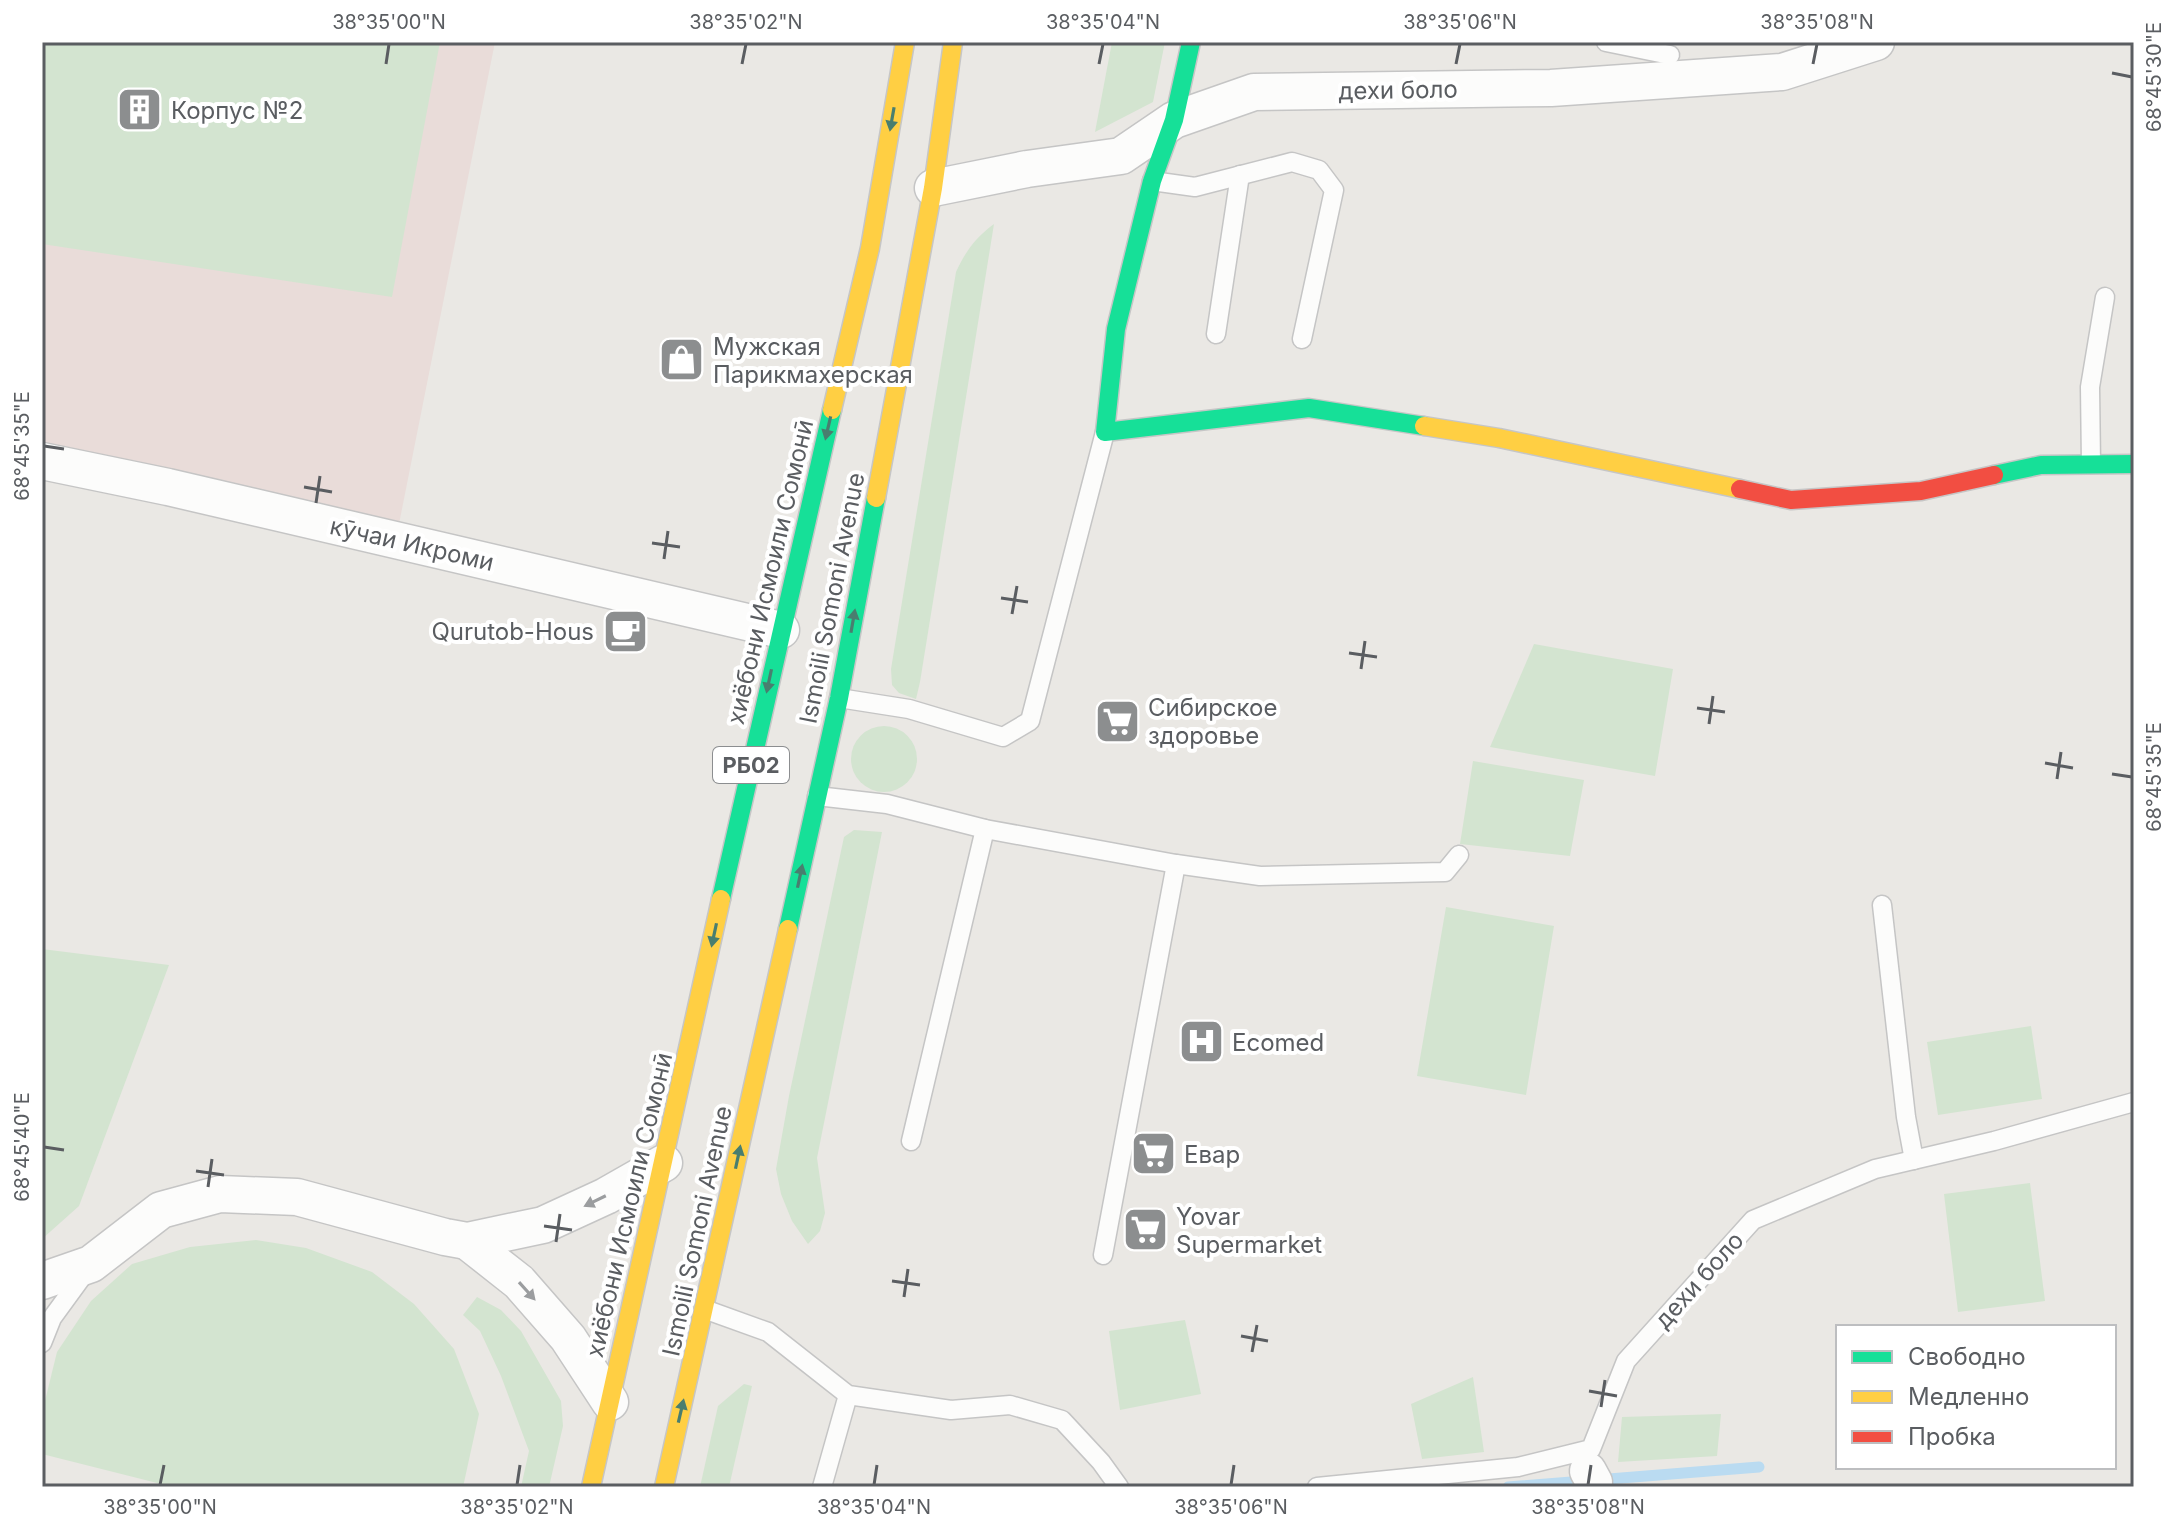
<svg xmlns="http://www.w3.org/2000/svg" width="2176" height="1529" font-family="Inter,sans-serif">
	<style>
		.medical { fill: #e9dcd9 }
		.green { fill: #d3e4d0 }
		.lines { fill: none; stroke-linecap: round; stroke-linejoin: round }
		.stream { stroke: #badbf1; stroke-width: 11 }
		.lane-casing { stroke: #c5c5c5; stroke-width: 21 }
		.street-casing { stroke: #c5c5c5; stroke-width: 39 }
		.fast-casing { stroke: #c6c6c6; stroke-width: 21 }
		.slow-casing { stroke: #c6c6c6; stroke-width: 21 }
		.jam-casing { stroke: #c6c6c6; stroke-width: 21 }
		.lane { stroke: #fcfcfb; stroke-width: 18 }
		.street { stroke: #fcfcfb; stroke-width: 36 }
		.fast { stroke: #16e098; stroke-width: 18 }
		.slow { stroke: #ffcf43; stroke-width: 18 }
		.jam { stroke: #f24e42; stroke-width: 18 }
		.oneway { fill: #497e6f }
		.oneway2 { fill: #9b9d9f }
		.ticks { fill: none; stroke: #5a5d61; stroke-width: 3 }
		.labels { text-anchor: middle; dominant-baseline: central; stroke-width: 8; stroke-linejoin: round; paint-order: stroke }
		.shield { fill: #fff; stroke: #8c8e90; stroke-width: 2 }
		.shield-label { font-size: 22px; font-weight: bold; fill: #5a5d61 }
		.street-label { font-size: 24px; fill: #5a5d61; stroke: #fff }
		.poi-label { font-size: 24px; fill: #5a5d61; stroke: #fff; text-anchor: start }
		.neatline { fill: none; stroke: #5a5d61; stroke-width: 3 }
		.ticks-label { font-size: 20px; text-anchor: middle; fill: #5a5d61 }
	</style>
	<rect width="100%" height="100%" fill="#eae8e4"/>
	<polygon class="medical" points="42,42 495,42 399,524 42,446"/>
	<g class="green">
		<polygon points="42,42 440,42 392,297 42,244"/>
		<polygon points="1112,42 1165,42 1153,102 1095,132"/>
		<path d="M994,224L920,682L916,699L899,693L892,685L891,669L956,272C965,252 976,237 994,224Z"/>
		<polygon points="1534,644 1673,669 1655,776 1490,747"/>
		<circle cx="884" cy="759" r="33"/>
		<polygon points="1473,761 1584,780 1570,856 1460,844"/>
		<polygon points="854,830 882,832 817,1158 825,1213 820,1231 808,1244 792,1221 781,1194 776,1169 789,1096 844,837"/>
		<polygon points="1446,907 1554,926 1526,1095 1417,1076"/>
		<polygon points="42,949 169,965 79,1206 42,1239"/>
		<polygon points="2031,1026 2042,1099 1938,1115 1927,1042"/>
		<polygon points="2030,1183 2045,1301 1958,1312 1944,1194"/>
		<polygon points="256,1240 306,1248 372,1272 414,1304 454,1349 479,1414 463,1487 173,1487 42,1454 42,1413 57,1352 91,1301 132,1264 190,1247"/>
		<polygon points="477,1297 501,1310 521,1331 561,1401 563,1426 549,1487 521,1487 529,1451 501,1376 480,1331 463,1315"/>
		<polygon points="1185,1320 1201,1394 1120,1410 1109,1331"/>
		<polygon points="1473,1377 1484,1452 1422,1459 1411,1404"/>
		<polygon points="744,1384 752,1386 729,1487 700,1487 718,1406"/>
		<polygon points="1721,1414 1717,1456 1618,1462 1622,1417"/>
	</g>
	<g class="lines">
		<polyline class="stream" points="1508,1487 1759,1467"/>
		<defs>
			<g id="lane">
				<polyline points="1606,42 1670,55"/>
				<polyline points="1152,181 1195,187 1292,162 1319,170 1334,190 1302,339"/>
				<polyline points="1216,334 1240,175"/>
				<polyline points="2091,464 2090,387 2105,297"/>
				<polyline points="839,698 909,709 1003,737 1030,721 1105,432"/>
				<polyline points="817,796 887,804 985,829 1176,864 1260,876 1445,872 1459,855"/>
				<polyline points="1882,905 1906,1117 1914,1160"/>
				<polyline points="911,1141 985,829"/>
				<polyline points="1103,1255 1176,864"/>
				<polyline points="704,1309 768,1332 848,1395 951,1410 1010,1405 1062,1420 1101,1462 1119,1487"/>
				<polyline points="42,1343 52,1318 87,1270"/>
				<polyline points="822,1487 848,1395"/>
				<polyline points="1317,1487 1518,1467 1591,1449 1626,1361 1753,1220 1875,1169 1994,1141 2134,1102"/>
			</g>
			<g id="street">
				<polyline points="933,188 1027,169 1121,156 1174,120 1254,92 1551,88 1782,72 1876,42"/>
				<polyline points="42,461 168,487 781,630"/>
				<polyline points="467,1241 519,1282 568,1338 610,1402"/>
				<polyline points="42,1281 91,1264 161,1210 220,1194 297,1197 445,1237 467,1241 543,1225 606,1196 664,1163"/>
				<polyline points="1588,1471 1594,1482"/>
			</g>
			<g id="fast">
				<polyline points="1191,42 1174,120 1152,181 1116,329 1105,432 1309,408 1424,426"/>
				<polyline points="1994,475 2041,465 2134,464"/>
				<polyline points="721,899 832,410"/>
				<polyline points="788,929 839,698 876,498"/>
			</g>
			<g id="slow">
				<polyline points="832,410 870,248 905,42"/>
				<polyline points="1424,426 1499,438 1740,489"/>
				<polyline points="876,498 933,188 953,42"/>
				<polyline points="591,1487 721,899"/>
				<polyline points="664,1487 788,929"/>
			</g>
			<polyline id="jam" points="1740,489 1791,500 1921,491 1994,475"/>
		</defs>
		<use href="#lane" class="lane-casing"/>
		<use href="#street" class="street-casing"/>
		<use href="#fast" class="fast-casing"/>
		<use href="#slow" class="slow-casing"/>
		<use href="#jam" class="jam-casing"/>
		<use href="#lane" class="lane"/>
		<use href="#street" class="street"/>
		<use href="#fast" class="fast"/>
		<use href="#slow" class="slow"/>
		<use href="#jam" class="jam"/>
	</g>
	<defs><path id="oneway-solid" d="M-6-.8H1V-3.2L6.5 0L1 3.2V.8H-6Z" transform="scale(2)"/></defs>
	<g class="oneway">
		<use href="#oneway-solid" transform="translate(892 119) rotate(100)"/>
		<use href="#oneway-solid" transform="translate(828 428) rotate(103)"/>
		<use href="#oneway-solid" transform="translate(853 621) rotate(-80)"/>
		<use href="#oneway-solid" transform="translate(769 681) rotate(102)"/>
		<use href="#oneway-solid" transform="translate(800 876) rotate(-78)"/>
		<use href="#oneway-solid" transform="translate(714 935) rotate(102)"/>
		<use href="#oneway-solid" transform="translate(738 1157) rotate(-78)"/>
		<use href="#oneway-solid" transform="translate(681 1411) rotate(-77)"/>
	</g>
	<g class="oneway2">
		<use href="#oneway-solid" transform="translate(595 1201) rotate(154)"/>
		<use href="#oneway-solid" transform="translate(527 1291) rotate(48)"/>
	</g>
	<path class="ticks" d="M386,64L389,44M742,64L746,44M1099,64L1103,44M1456,64L1460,44M1813,64L1817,44M2112,73L2132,77M44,446L64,449M304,487L332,492M316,503L320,476M652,543L680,547M664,559L668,531M1001,598L1028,602M1012,614L1017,586M1349,653L1377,657M1361,669L1365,641M1697,708L1725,712M1709,724L1713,696M2045,763L2073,768M2112,774L2132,777M2057,779L2061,752M44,1147L64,1150M196,1171L224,1175M208,1187L212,1159M544,1226L572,1230M556,1242L560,1214M892,1281L920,1285M904,1297L908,1269M1241,1336L1268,1341M1252,1352L1257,1325M1589,1391L1617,1396M1601,1407L1605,1380M160,1485L164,1465M517,1485L520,1465M874,1485L877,1465M1231,1485L1234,1465M1588,1485L1591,1465"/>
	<defs>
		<symbol id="building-square" viewBox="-11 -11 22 22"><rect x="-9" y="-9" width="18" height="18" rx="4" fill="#8c8e8f" stroke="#fff"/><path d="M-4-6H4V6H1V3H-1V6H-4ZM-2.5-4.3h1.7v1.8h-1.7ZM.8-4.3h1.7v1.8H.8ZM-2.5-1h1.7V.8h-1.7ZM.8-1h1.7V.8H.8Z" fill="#fff"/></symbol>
		<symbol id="shop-square" viewBox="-11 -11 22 22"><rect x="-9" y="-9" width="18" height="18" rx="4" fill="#8c8e8f" stroke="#fff"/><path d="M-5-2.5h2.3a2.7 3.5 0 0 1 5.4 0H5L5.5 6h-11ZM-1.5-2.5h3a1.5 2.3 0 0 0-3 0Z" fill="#fff"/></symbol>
		<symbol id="cafe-square" viewBox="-11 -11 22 22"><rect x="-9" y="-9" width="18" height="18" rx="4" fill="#8c8e8f" stroke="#fff"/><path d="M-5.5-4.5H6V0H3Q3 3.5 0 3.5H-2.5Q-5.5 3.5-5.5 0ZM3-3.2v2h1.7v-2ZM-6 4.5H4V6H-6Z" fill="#fff"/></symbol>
		<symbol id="supermarket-square" viewBox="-11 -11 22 22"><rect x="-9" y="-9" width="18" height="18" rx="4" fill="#8c8e8f" stroke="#fff"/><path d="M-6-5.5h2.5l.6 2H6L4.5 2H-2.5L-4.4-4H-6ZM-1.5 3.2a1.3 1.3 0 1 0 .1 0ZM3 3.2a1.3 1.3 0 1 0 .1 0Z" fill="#fff"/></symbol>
		<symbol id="hospital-square" viewBox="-11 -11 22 22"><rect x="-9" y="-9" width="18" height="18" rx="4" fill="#8c8e8f" stroke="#fff"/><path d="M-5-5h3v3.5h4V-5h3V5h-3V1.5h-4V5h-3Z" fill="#fff"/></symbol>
	</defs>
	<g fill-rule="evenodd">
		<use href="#building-square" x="114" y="84" width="51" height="51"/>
		<use href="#shop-square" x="656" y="334" width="51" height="51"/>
		<use href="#cafe-square" x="600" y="606" width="51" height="51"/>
		<use href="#supermarket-square" x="1092" y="696" width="51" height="51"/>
		<use href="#hospital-square" x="1176" y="1016" width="51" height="51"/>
		<use href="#supermarket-square" x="1128" y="1128" width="51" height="51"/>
		<use href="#supermarket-square" x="1120" y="1204" width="51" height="51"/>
	</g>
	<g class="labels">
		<rect class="shield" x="713" y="747" width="76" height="36" rx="6"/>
		<g class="shield-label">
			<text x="751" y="765">РБ02</text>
		</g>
		<g class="street-label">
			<text transform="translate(1398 90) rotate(-1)">дехи боло</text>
			<text transform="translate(412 544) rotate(13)">кӯчаи Икроми</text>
			<text transform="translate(770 572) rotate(-77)">хиёбони Исмоили Сомонӣ</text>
			<text transform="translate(832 598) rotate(-79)">Ismoili Somoni Avenue</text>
			<text transform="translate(629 1205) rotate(-77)">хиёбони Исмоили Сомонӣ</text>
			<text transform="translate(697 1231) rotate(-78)">Ismoili Somoni Avenue</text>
			<text transform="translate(1699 1280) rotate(-48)">дехи боло</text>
		</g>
		<g class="poi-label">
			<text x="171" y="110">Корпус №2</text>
			<text x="713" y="346">Мужская<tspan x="713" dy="28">Парикмахерская</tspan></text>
			<text x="594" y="631" text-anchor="end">Qurutob-Hous</text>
			<text x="1148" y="707">Сибирское<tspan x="1148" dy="28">здоровье</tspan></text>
			<text x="1232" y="1042">Ecomed</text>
			<text x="1184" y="1154">Евар</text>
			<text x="1176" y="1216">Yovar<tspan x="1176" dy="28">Supermarket</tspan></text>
		</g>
	</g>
	<rect width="2176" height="1529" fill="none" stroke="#ffffff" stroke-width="88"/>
	<rect x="1836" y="1325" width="280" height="144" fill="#ffffff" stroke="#bdbec0" stroke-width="2"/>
	<rect x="1852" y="1351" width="40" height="12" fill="#16e098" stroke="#bdbec0" stroke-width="2"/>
	<text x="1908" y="1365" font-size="24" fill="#5a5d61">Свободно</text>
	<rect x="1852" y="1391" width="40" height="12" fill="#ffcf43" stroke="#bdbec0" stroke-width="2"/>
	<text x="1908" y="1405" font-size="24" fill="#5a5d61">Медленно</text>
	<rect x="1852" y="1431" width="40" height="12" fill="#f24e42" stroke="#bdbec0" stroke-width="2"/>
	<text x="1908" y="1445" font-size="24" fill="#5a5d61">Пробка</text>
	<rect x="44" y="44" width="2088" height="1441" class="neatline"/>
	<g class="ticks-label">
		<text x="389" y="29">38°35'00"N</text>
		<text x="746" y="29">38°35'02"N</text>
		<text x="1103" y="29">38°35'04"N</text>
		<text x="1460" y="29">38°35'06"N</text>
		<text x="1817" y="29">38°35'08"N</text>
		<text transform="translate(2154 77) rotate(-90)" y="7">68°45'30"E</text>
		<text transform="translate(22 446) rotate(-90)" y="7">68°45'35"E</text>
		<text transform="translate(2154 777) rotate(-90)" y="7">68°45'35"E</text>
		<text transform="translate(22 1147) rotate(-90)" y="7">68°45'40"E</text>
		<text x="160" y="1514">38°35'00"N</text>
		<text x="517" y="1514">38°35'02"N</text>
		<text x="874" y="1514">38°35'04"N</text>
		<text x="1231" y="1514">38°35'06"N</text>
		<text x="1588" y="1514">38°35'08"N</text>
	</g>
</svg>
